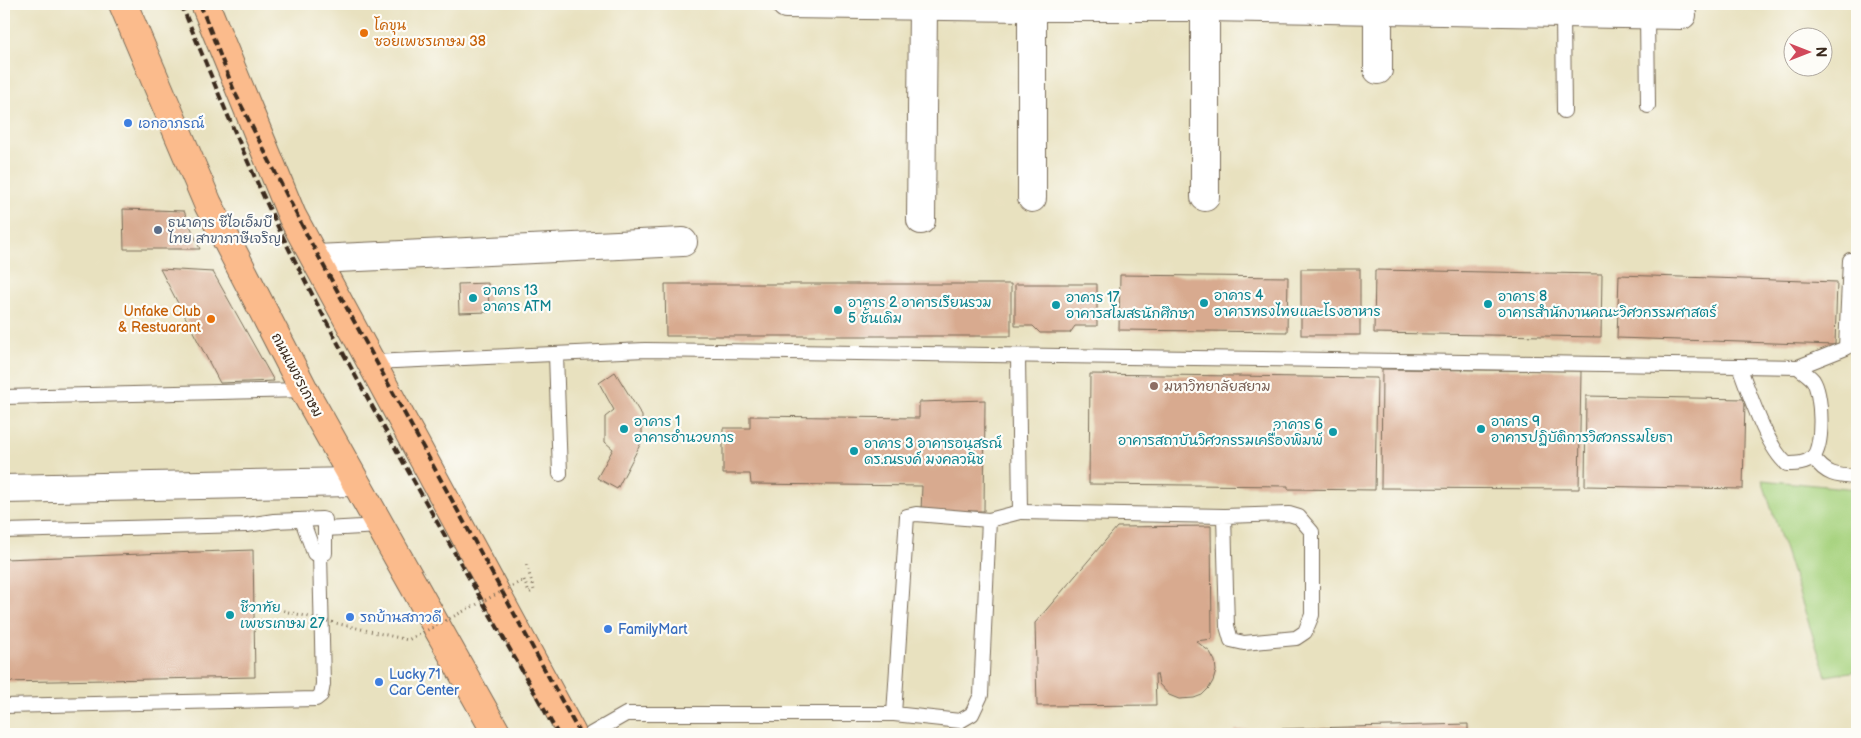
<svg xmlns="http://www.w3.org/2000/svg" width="1861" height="738" font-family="'Balsamiq Sans','Playpen Sans Thai',sans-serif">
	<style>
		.green { fill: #a8d380; stroke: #727e4f }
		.building { fill: #d8aa8f }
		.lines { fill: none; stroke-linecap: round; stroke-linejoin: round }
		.lane-casing { stroke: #786a56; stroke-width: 16 }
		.street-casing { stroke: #786a56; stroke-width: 30 }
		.primary-casing { stroke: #786a56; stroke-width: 30 }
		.path { stroke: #786a56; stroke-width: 3; stroke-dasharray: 1 4; stroke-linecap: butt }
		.lane { stroke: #fff; stroke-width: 14 }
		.street { stroke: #fff; stroke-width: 28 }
		.primary { stroke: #fbbb8c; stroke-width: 28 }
		.rail { stroke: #3b2a1e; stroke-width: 4; stroke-dasharray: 8 4; stroke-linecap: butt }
		.path-bridge { stroke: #786a56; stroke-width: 3; stroke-dasharray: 1 4; stroke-linecap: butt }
		.food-dot { fill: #e8710a; stroke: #fdfcf7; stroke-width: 2 }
		.shop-dot { fill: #3f7fe0; stroke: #fdfcf7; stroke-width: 2 }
		.service-dot { fill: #5c6f8a; stroke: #fdfcf7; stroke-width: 2 }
		.culture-dot { fill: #0f9aa8; stroke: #fdfcf7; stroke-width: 2 }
		.education-dot { fill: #8d6e63; stroke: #fdfcf7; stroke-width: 2 }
		.labels { text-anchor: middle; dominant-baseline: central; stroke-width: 4.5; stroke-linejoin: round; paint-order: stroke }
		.food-label { font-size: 14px; fill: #c56008; stroke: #fdfcf7; text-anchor: start }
		.shop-label { font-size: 14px; fill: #366cbe; stroke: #fdfcf7; text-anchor: start }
		.service-label { font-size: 14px; fill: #4e5e75; stroke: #fdfcf7; text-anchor: start }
		.culture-label { font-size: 14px; fill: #0d838f; stroke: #fdfcf7; text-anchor: start }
		.street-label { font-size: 14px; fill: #3b2a1e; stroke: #fdfcf7 }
		.education-label { font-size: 14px; fill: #785e54; stroke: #fdfcf7; text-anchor: start }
	</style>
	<rect width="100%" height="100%" fill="#fdfcf7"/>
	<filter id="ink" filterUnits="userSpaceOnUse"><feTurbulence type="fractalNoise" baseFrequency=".02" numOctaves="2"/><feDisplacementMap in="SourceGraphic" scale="10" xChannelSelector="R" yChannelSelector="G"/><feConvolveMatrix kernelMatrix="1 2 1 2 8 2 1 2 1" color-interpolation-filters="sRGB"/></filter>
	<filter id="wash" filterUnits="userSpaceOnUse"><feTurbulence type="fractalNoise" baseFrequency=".0096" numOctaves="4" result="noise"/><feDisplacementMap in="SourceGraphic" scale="20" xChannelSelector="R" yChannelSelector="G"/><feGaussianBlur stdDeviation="1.12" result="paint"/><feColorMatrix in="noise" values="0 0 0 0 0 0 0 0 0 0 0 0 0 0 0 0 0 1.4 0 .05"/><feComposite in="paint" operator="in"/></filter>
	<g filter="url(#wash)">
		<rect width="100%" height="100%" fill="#e8e1bf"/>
		<polygon class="green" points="1762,480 1857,489 1857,671 1826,676"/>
		<g id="blocks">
			<g class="building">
				<polygon points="123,209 184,211 200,249 124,249"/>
				<polygon points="160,269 213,272 274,381 220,383"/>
				<rect x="1301" y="269" width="59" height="66"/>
				<polygon points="1375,270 1602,274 1601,337 1374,333"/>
				<polygon points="1120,275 1288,277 1287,332 1119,330"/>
				<polygon points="1619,275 1837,282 1835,345 1617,338"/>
				<polygon points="488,283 489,312 459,313 458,284"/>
				<polygon points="665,284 1011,284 1011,336 666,336"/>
				<polygon points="1015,284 1097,284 1097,326 1075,326 1070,333 1040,333 1033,326 1015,326"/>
				<polygon points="1382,369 1581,371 1579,489 1381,488"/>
				<polygon points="615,372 642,416 642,441 617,489 597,478 613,449 605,442 605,417 614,410 599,383"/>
				<polygon points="1090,374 1377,378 1375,490 1288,489 1288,486 1089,484"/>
				<polygon points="1586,396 1745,399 1743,489 1585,486"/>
				<polygon points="985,400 984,511 921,512 922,486 751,484 750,474 723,474 723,428 750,428 750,416 919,418 919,402"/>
				<polygon points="1211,526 1212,639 1196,641 1210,652 1215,661 1216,671 1213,681 1209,688 1202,695 1194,698 1179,699 1169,695 1159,684 1157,674 1155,674 1156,705 1037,706 1035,623 1117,527"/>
				<polygon points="253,550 255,677 4,682 4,559"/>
				<polygon points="1468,724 1468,734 1236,734 1235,730"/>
			</g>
		</g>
	</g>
	<g filter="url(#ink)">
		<use href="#blocks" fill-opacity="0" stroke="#786a56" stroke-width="1"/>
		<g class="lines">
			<defs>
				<g id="lane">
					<polyline points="1563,13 1564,111"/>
					<polyline points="1647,14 1648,106"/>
					<polyline points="556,354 560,474"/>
					<path d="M372,362L645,350L1739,366L1798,367C1802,371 1809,375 1813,380C1822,394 1824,445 1813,457C1806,464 1796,464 1787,464C1767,448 1749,392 1739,366"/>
					<polyline points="1798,367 1846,348 1850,260 1857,260"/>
					<polyline points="4,397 304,390"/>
					<path d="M1813,457C1826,475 1836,476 1857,477"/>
					<polyline points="1020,512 1224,516 1289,514 1299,517 1312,532 1312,615 1305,632 1296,638 1244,643 1231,640 1227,626 1224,516"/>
					<polyline points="302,520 314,553 320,554"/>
					<polyline points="989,520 1020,512 1018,356"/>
					<polyline points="325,529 380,526"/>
					<polyline points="4,531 247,525 274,521 322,519 325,520 325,553 320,554"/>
					<polyline points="4,706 316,699 321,695 323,684 320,554"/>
					<polyline points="591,734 626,714 894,714 960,721 972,714 981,695 989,520 916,514 907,516 894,714"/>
				</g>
				<g id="street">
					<polyline points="786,4 1032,7 1205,7 1682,15"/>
					<polyline points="1205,7 1205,197"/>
					<polyline points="1378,10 1378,70"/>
					<polyline points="1032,198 1032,7"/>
					<polyline points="921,220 923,6"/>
					<polyline points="316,259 683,242"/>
					<polyline points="4,489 354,482"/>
				</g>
				<g id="primary">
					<polyline points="123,4 208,204 304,390 497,734"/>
					<polyline points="205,4 292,216 572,734"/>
				</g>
			</defs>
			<use href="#lane" class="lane-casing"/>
			<use href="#street" class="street-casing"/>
			<use href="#primary" class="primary-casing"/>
			<polyline class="path" points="524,580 529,593 534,590 526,563"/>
			<use href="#lane" class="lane"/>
			<use href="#street" class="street"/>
			<use href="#primary" class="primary"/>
			<g class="rail">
				<path d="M181,4C217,89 251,175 293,257C375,419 469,576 558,734"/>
				<polyline points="200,4 235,93 309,239 580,734"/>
			</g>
			<polyline class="path-bridge" points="254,604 408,640 524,580"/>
		</g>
	</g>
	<g class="food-dot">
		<circle cx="364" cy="33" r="5"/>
		<circle cx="211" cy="319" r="5"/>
	</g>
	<g class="shop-dot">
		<circle cx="128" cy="123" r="5"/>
		<circle cx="350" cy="617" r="5"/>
		<circle cx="608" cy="629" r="5"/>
		<circle cx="379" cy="682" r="5"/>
	</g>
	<circle class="service-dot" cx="158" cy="230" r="5"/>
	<g class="culture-dot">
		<circle cx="473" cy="298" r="5"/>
		<circle cx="1204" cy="303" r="5"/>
		<circle cx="1488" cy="304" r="5"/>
		<circle cx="1056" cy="305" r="5"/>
		<circle cx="838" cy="310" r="5"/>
		<circle cx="624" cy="429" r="5"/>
		<circle cx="1481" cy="429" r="5"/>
		<circle cx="1333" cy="432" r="5"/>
		<circle cx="854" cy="451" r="5"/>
		<circle cx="230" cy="615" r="5"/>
	</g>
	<circle class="education-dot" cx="1154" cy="386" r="5"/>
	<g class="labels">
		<g class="food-label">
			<text x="374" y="25">โคขุน<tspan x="374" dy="16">ซอยเพชรเกษม 38</tspan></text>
			<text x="201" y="311" text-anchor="end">Unfake Club<tspan x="201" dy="16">&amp; Restuarant</tspan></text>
		</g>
		<g class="shop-label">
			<text x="138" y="123">เอกอาภรณ์</text>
			<text x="360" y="617">รถบ้านสภาวดี</text>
			<text x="618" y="629">FamilyMart</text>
			<text x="389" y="674">Lucky 71<tspan x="389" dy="16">Car Center</tspan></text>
		</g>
		<g class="service-label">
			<text x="168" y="222">ธนาคาร ซีไอเอ็มบี<tspan x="168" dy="16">ไทย สาขาภาษีเจริญ</tspan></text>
		</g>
		<g class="culture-label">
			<text x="483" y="290">อาคาร 13<tspan x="483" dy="16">อาคาร ATM</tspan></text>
			<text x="1214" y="295">อาคาร 4<tspan x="1214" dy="16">อาคารทรงไทยและโรงอาหาร</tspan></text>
			<text x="1498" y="296">อาคาร 8<tspan x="1498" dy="16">อาคารสำนักงานคณะวิศวกรรมศาสตร์</tspan></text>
			<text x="1066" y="297">อาคาร 17<tspan x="1066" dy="16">อาคารสโมสรนักศึกษา</tspan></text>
			<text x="848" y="302">อาคาร 2 อาคารเรียนรวม<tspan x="848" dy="16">5 ชั้นเดิม</tspan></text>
			<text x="634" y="421">อาคาร 1<tspan x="634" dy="16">อาคารอำนวยการ</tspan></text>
			<text x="1491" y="421">อาคาร 9<tspan x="1491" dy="16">อาคารปฏิบัติการวิศวกรรมโยธา</tspan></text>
			<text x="1323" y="424" text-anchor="end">อาคาร 6<tspan x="1323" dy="16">อาคารสถาบันวิศวกรรมเครื่องพิมพ์</tspan></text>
			<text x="864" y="443">อาคาร 3 อาคารอนุสรณ์<tspan x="864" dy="16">ดร.ณรงค์ มงคลวนิช</tspan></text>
			<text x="240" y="607">ชีวาทัย<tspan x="240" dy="16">เพชรเกษม 27</tspan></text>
		</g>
		<g class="street-label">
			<text transform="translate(297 375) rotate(62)">ถนนเพชรเกษม</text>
		</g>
		<g class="education-label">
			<text x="1164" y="386">มหาวิทยาลัยสยาม</text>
		</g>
	</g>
	<rect width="1861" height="738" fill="none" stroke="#fdfcf7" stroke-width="20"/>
	<g transform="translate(1808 52) rotate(90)"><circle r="24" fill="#fdfcf7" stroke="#afa8a0"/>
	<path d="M0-4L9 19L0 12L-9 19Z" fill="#d1495b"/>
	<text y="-8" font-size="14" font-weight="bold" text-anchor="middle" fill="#3b2a1e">N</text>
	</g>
</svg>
